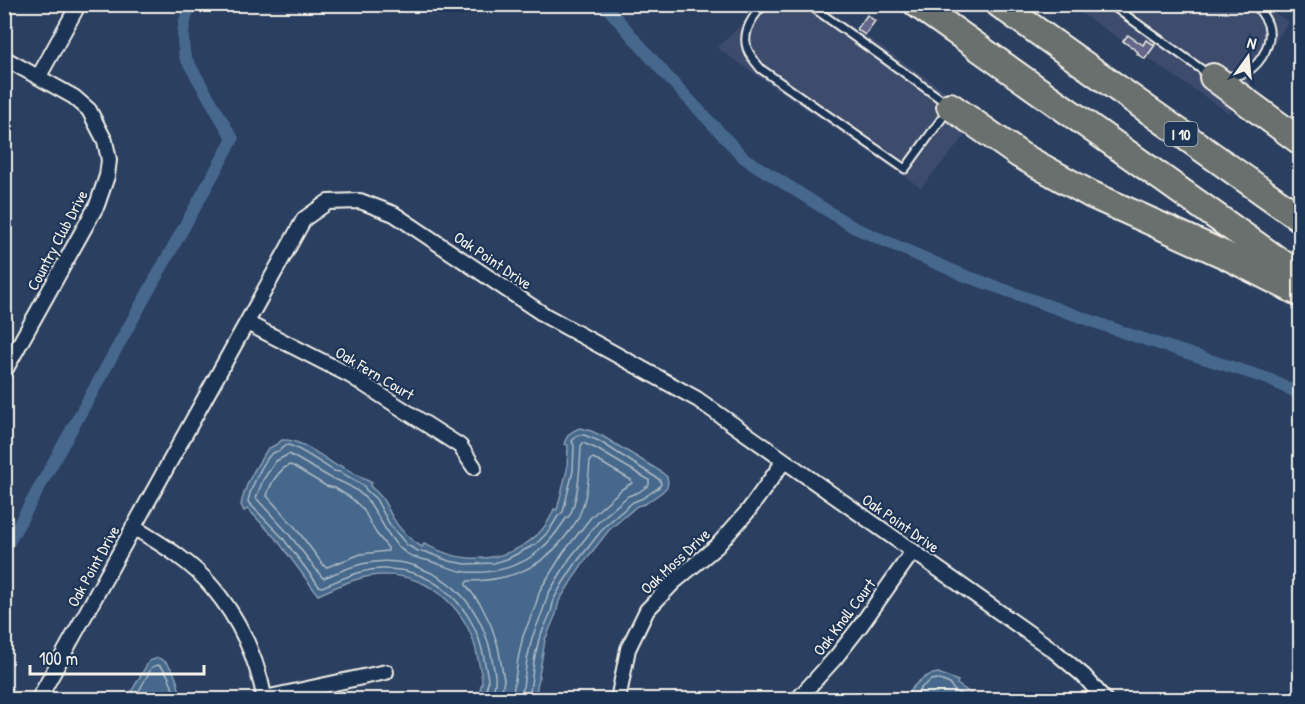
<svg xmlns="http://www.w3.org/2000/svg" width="1305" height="704" font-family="'Patrick Hand',sans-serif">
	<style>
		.built { fill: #3c4b6d }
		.water { fill: #45688c; stroke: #8b9fb1; stroke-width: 1.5 }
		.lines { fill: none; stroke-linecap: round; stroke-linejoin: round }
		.shore { stroke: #aebac3; stroke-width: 1.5 }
		.canal { stroke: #45688c; stroke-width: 12 }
		.building { fill: #646689; stroke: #f4f1e8; stroke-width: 1.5 }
		.lane-casing { stroke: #f4f1e8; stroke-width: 11 }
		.street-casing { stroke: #f4f1e8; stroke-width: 18 }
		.highway-casing { stroke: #f4f1e8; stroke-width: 30 }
		.lane { stroke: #1d3557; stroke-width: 7 }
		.street { stroke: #1d3557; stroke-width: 14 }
		.highway { stroke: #6b706d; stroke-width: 26 }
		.labels { text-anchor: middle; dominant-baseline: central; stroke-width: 4.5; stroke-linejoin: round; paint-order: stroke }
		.shield { fill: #1d3557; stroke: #b4b9bc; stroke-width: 1.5 }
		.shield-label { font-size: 15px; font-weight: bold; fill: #f4f1e8 }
		.street-label { font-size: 16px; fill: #f4f1e8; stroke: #1d3557 }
	</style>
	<rect width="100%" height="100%" fill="#2b3f61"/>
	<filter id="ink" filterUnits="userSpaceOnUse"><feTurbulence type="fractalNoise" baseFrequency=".0167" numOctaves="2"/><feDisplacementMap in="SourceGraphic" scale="12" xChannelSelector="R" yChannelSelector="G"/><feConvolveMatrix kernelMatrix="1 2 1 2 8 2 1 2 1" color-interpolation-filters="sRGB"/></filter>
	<g filter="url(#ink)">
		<g class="built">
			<polygon points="762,5 820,5 982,116 921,188 717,48"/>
			<polygon points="1069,5 1263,5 1288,22 1229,113"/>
		</g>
		<g class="water">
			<path d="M580,428L591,431L602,436L660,471L667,477L668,482L667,487L662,492L645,504L637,506L609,530L581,566L559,601L556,614L545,640L535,699H536H477C479,694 481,687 482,682C482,675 479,666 478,659C470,612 432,574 383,575C360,575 339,586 318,595L278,541L248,509L244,511L241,505C245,484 255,468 267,450C273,445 276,446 282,440C301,439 321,456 337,466L339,465L372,483L370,486C384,497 385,504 393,518C400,530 410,540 422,547L424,544C438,550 452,557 468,558C503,561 542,543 554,509L557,510L567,470L568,445L564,444C567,435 571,431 580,428Z"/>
			<path d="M158,658C174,663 179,685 181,699H127L149,661Z"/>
			<path d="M938,673L958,681L957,684L979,699H903C913,687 921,675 938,673Z"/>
		</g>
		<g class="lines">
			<g class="shore">
				<path d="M289,465L293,466L326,486L335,488L351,498L363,509L376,533L388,548V551L361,554L327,567L324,566L295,527L267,496C270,484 278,471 289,465Z"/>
				<path d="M134,700L152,667L158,665C169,670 173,688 175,700"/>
				<path d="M483,700C485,694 487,687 488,682C488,674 485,666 484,659C475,608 436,568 383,569C361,569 342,579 322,587L319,586L282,537L248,502C249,491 263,462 271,454C274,452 277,452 280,450C283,448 283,445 288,445C297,446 325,466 334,471L340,472L364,486L366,490L376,499L390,525L407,545L418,551L426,552L449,561L466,564L494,563L507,559L536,544L549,531L558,516L563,512L573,471L574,446L572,441L578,435H584L599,441L660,480L661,484L658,488L643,498L633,502L605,526L576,563L561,586L554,599L551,612L539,639L534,661L529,700"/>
				<path d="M491,700C492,694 495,687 495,682C496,674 493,666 492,659C485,619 461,583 422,569C416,566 410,564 404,563C374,557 351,566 324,578L322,577L288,533L256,498L263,480L276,461L289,454L331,478C346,483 362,492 371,505C382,521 389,541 406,553C415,559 417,558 426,560C440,564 452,570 466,572C492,574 523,567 542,548C552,540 558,530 565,520C569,515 568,519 571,513C579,492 580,468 581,446L583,443L595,448L649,480V485L639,492L628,496L599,521L570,558L548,594L543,610L532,638L527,660L521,700"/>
				<path d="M500,700L504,680L498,646L491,625L481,605L466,585V583L468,581C510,581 543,568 568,533C571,529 575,524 578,518C586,502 589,478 590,460L593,458L631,480L632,483L622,489L592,516L563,553L540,590L535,607L523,636L518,659L512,700"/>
				<polyline points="911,700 922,687 931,680 937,679 950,684 953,689 968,700"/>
			</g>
			<g class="canal">
				<polyline points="604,4 666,75 744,158 853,227 963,275 1128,334 1266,378 1300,394"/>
				<path d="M4,551L233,139L185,57C181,36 183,25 190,4"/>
			</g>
		</g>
		<g class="building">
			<polygon points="867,15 875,21 865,35 857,29"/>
			<polygon points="1128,35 1143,45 1146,40 1155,45 1145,59 1137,54 1138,52 1123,41"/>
		</g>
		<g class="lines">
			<defs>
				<g id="lane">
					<path d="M766,4C753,14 742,32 747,48C750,56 756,63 761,69L905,169L948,110"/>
					<polyline points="808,4 945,102"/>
					<polyline points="1110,4 1208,74"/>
					<path d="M1224,77C1232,76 1241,76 1248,71C1262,62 1273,42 1268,25C1266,18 1259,10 1255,4"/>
				</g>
				<g id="street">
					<polyline points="4,58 74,97 89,110 105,141 109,160 107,176 97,205 4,372"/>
					<polyline points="39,76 76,9"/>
					<polyline points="247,323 351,376 460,446 474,467"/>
					<path d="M133,527C161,544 192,562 213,588C240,620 257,659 265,700"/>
					<polyline points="265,698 386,672"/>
					<polyline points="38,700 304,219 328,202 360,201 394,214 546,316 697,399 1053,650 1084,676 1105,700"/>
					<polyline points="618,700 628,649 647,610 675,581 717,546 748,511 784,461"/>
					<polyline points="797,700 836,657 861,625 913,551"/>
				</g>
				<g id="highway">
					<polyline points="917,4 1300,276"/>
					<polyline points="999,4 1300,218"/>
					<polyline points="1213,77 1300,141"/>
					<polyline points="950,106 1020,155 1090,194 1225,255 1300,293"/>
				</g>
			</defs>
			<use href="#lane" class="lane-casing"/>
			<use href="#street" class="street-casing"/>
			<use href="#highway" class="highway-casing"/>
			<use href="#lane" class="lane"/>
			<use href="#street" class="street"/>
			<use href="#highway" class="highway"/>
		</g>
	</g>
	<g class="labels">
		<rect class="shield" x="1164.5" y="122" width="33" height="24" rx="4.5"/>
		<g class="shield-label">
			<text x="1181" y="134">I 10</text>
		</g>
		<g class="street-label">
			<text transform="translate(57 240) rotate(-62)">Country Club Drive</text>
			<text transform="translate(493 260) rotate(34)">Oak Point Drive</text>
			<text transform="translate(375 373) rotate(31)">Oak Fern Court</text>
			<text transform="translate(901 523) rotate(35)">Oak Point Drive</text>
			<text transform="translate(675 561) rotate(-43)">Oak Moss Drive</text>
			<text transform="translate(93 566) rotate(-61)">Oak Point Drive</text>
			<text transform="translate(844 617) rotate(-53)">Oak Knoll Court</text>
		</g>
	</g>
	<rect width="1305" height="704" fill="none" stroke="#1d3557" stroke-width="24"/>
	<rect x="12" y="12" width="1281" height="680" fill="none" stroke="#f4f1e8" stroke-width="2" filter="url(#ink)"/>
	<g transform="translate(1248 57) rotate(15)" stroke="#1d3557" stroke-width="4.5" paint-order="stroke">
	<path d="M0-4.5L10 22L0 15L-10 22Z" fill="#f4f1e8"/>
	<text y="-9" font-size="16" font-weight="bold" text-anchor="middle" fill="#f4f1e8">N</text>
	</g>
	<path d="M30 665v9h174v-9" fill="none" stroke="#f4f1e8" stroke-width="3"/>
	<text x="39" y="665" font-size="18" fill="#f4f1e8" stroke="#1d3557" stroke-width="4.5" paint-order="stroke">100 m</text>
</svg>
